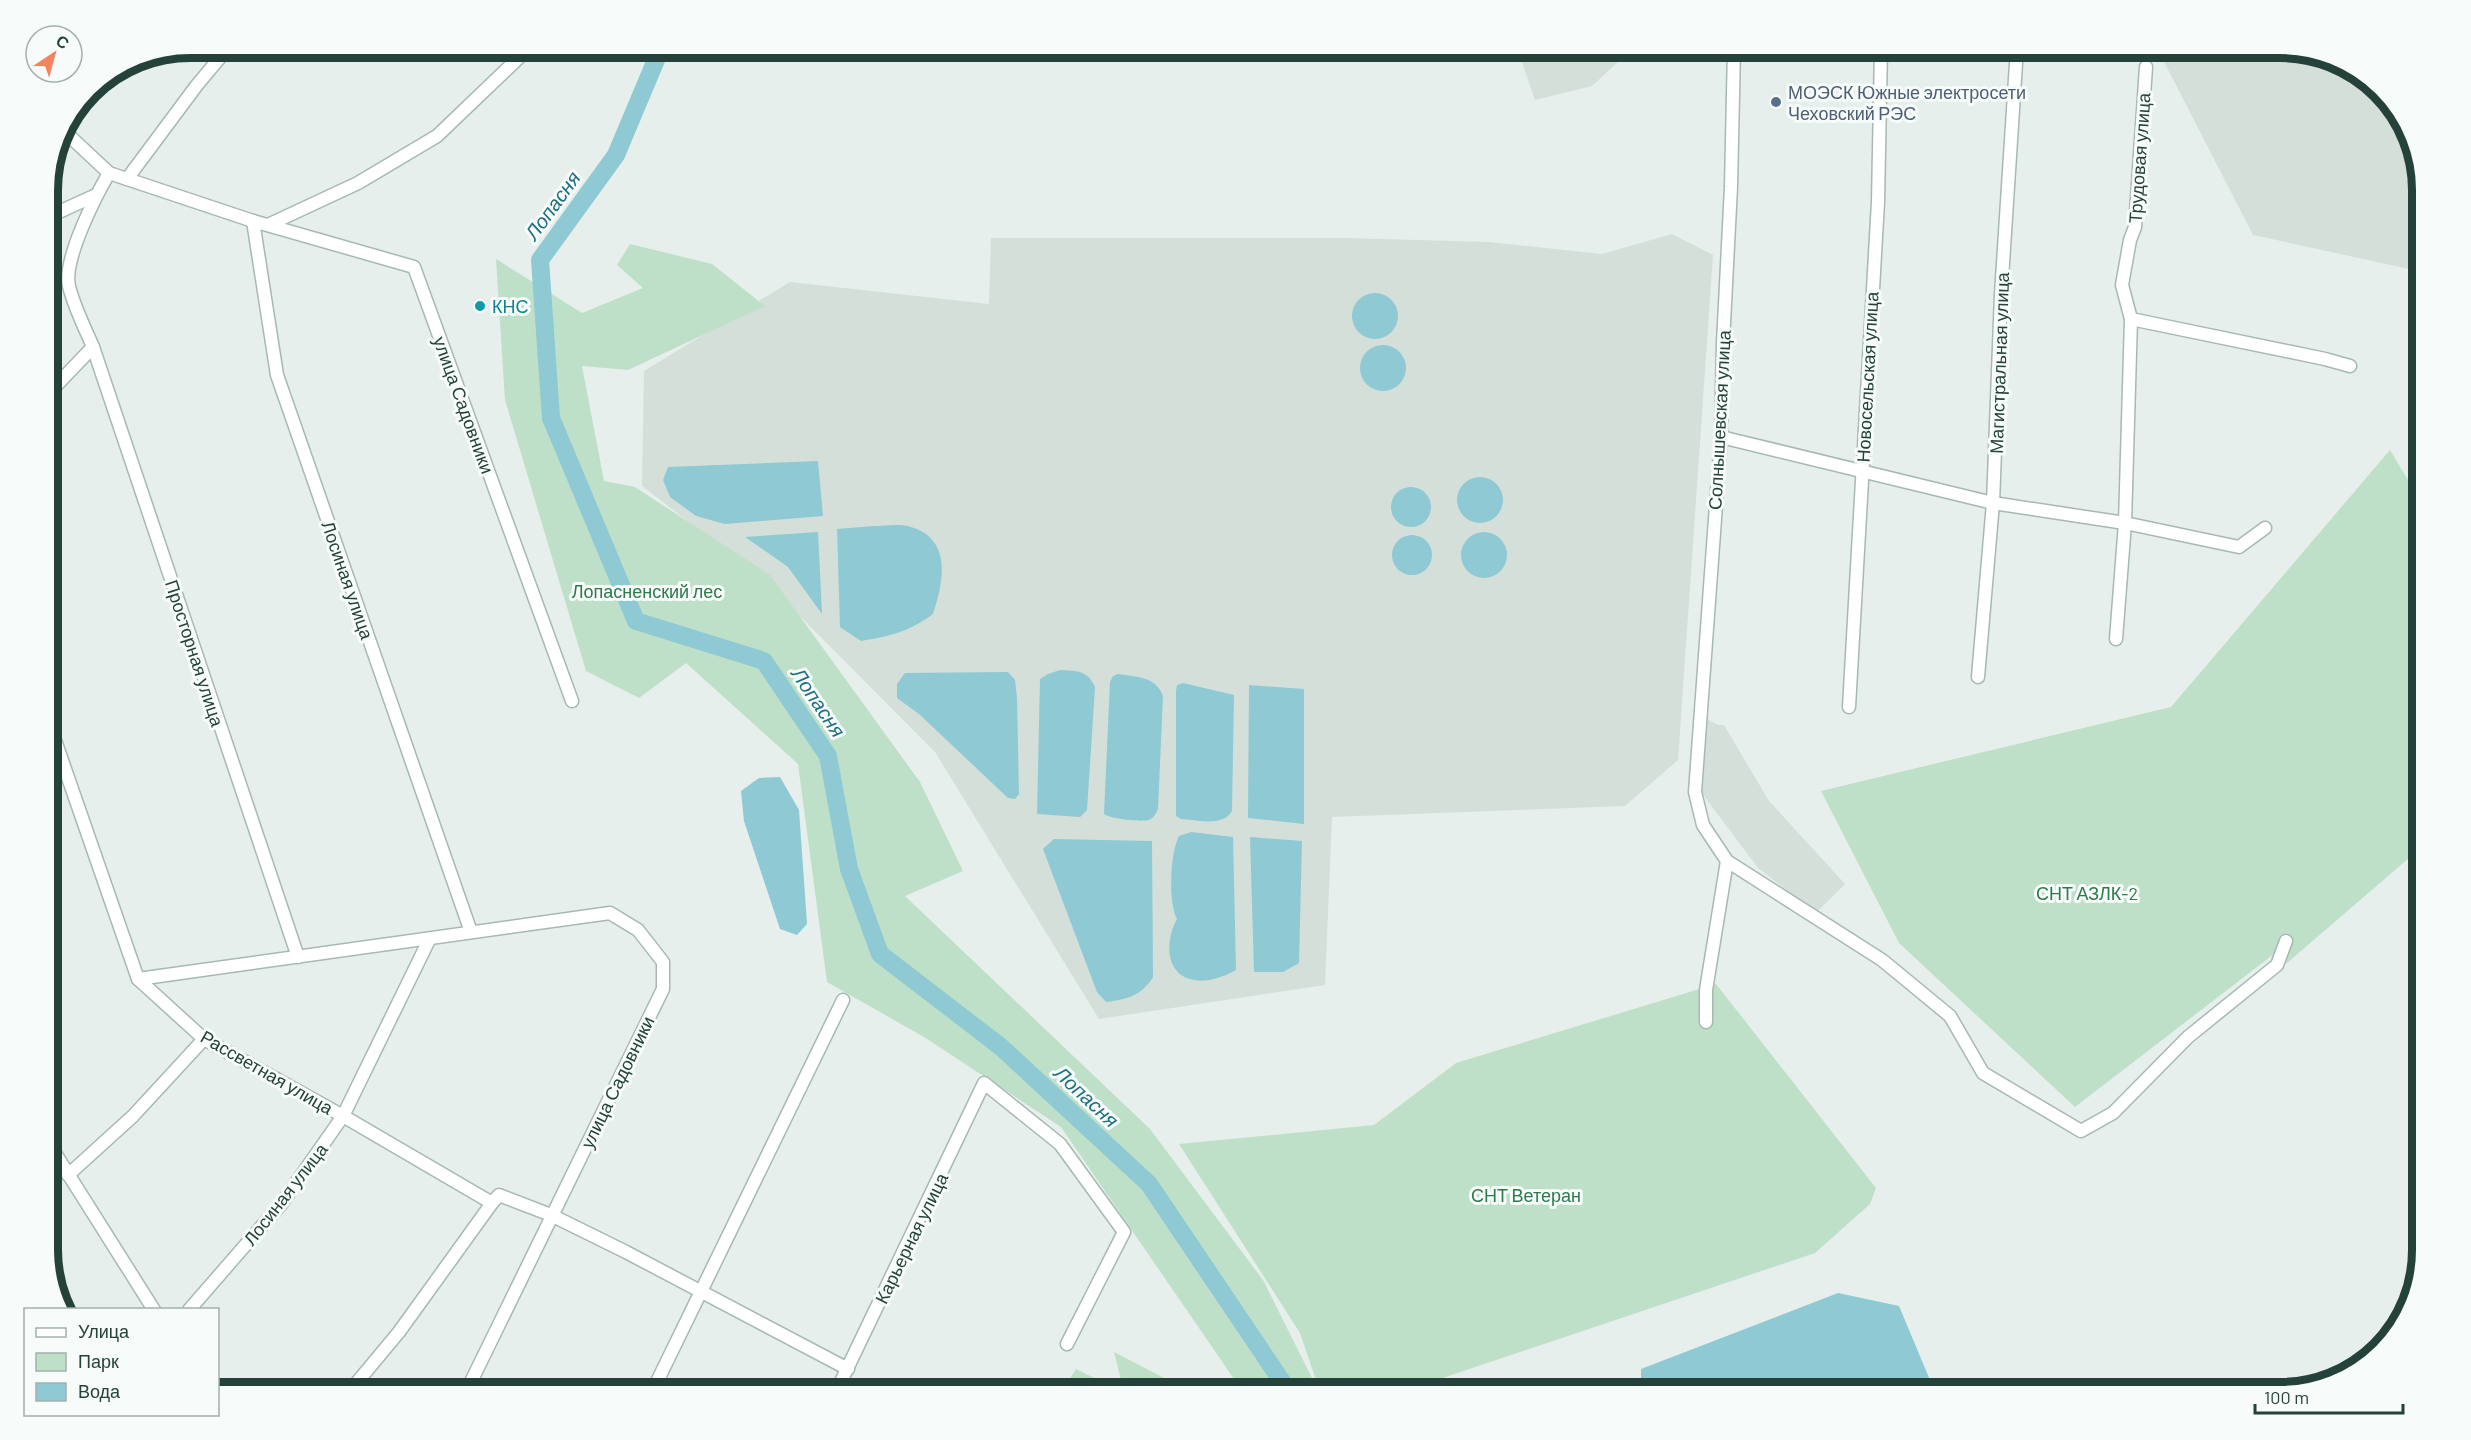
<svg xmlns="http://www.w3.org/2000/svg" width="2471" height="1440" font-family="Barlow,sans-serif">
	<style>
		.built { fill: #d4dfda }
		.green { fill: #bfe0c8 }
		.water { fill: #8ec9d4 }
		.lines { fill: none; stroke-linecap: round; stroke-linejoin: round }
		.river { stroke: #8ec9d4; stroke-width: 18 }
		.minor-casing { stroke: #a8b8b2; stroke-width: 15 }
		.minor { stroke: #fff; stroke-width: 12 }
		.service-dot { fill: #5c6f8a; stroke: #f7fbf9; stroke-width: 2 }
		.culture-dot { fill: #0f9aa8; stroke: #f7fbf9; stroke-width: 2 }
		.labels { text-anchor: middle; dominant-baseline: central; stroke-width: 6; stroke-linejoin: round; paint-order: stroke }
		.service-label { font-size: 18px; fill: #4e5e75; stroke: #f7fbf9; text-anchor: start }
		.street-label { font-size: 18px; fill: #24423a; stroke: #f7fbf9 }
		.culture-label { font-size: 18px; fill: #0d838f; stroke: #f7fbf9; text-anchor: start }
		.park-label { font-size: 18px; fill: #2d7a4b; stroke: #f7fbf9 }
		.water-label { font-size: 20px; font-style: italic; fill: #1c6f80; stroke: #f7fbf9 }
		.rim { fill: none; stroke: #24423a; stroke-width: 8 }
	</style>
	<rect width="100%" height="100%" fill="#e6efeb"/>
	<g class="built">
		<polygon points="1517,48 1722,48 1722,56 1620,60 1592,86 1535,100"/>
		<polygon points="2157,48 2280,48 2351,67 2404,119 2423,182 2423,272 2253,235"/>
		<polygon points="1672,234 1713,255 1678,760 1625,806 1332,817 1325,985 1099,1019 935,752 764,580 642,486 644,371 790,282 989,304 991,238 1346,238 1489,242 1602,254"/>
		<polygon points="1704,717 1718,725 1724,725 1769,801 1845,884 1816,913 1758,868 1698,788"/>
	</g>
	<g class="green">
		<polygon points="630,244 712,264 765,306 628,370 582,366 604,481 635,487 770,575 920,782 963,871 905,896 1150,1129 1263,1280 1319,1392 1212,1392 1234,1379 1061,1127 924,1037 827,982 798,764 686,663 639,698 586,671 505,400 496,259 582,313 643,288 617,265"/>
		<polygon points="2390,450 2423,505 2423,846 2287,963 2274,954 2075,1107 1899,943 1821,791 2171,707"/>
		<polygon points="1716,984 1876,1188 1870,1204 1815,1253 1401,1392 1320,1392 1300,1333 1179,1144 1374,1125 1456,1063"/>
		<polygon points="1114,1352 1191,1392 1124,1392"/>
		<polygon points="1076,1369 1122,1392 1061,1392"/>
	</g>
	<g class="water">
		<circle cx="1375" cy="316" r="23"/>
		<circle cx="1383" cy="368" r="23"/>
		<polygon points="818,461 823,516 725,524 696,516 670,497 663,480 668,467"/>
		<circle cx="1480" cy="500" r="23"/>
		<circle cx="1411" cy="507" r="20"/>
		<path d="M874,526C885,526 901,523 911,527C952,539 944,582 933,614C909,632 890,636 861,641L840,627L837,529Z"/>
		<polygon points="818,532 822,614 788,567 745,537"/>
		<circle cx="1484" cy="555" r="23"/>
		<circle cx="1412" cy="555" r="20"/>
		<path d="M1060,670C1076,671 1088,670 1095,687L1087,810L1080,817L1037,814L1040,679L1048,674Z"/>
		<polygon points="1008,672 1015,680 1017,698 1019,794 1015,799 1008,798 919,714 897,698 897,684 905,673"/>
		<path d="M1118,674C1136,677 1156,676 1163,696L1158,809C1156,813 1154,818 1149,820C1140,822 1111,819 1104,814L1110,682L1113,676Z"/>
		<path d="M1183,683L1234,695L1232,811C1223,827 1197,820 1181,819L1176,816V691L1177,685Z"/>
		<polygon points="1249,685 1304,689 1304,824 1248,818"/>
		<polygon points="780,777 799,810 807,924 797,935 780,929 744,821 741,791 759,778"/>
		<path d="M1191,832L1233,837L1236,970C1223,977 1205,984 1190,979C1164,972 1166,938 1177,919C1168,902 1170,853 1179,836Z"/>
		<polygon points="1250,837 1302,841 1299,963 1283,972 1254,972"/>
		<path d="M1054,839L1152,841L1153,977C1141,996 1128,999 1106,1002L1097,992L1043,849Z"/>
		<polygon points="1838,1293 1899,1306 1935,1392 1641,1392 1641,1369"/>
	</g>
	<g class="lines">
		<polyline class="river" points="661,48 616,155 540,260 551,418 636,621 764,661 828,756 849,869 880,954 1001,1047 1149,1184 1289,1392"/>
		<defs>
			<g id="minor">
				<polyline points="1734,48 1731,187 1723,343 1721,437 1695,792 1703,825 1727,861 1882,960 1950,1016 1983,1073 2081,1131 2113,1113 2188,1037 2277,965 2286,941"/>
				<polyline points="63,130 109,173 253,221 414,267 572,701"/>
				<path d="M109,173C95,197 63,260 69,286C74,307 85,328 93,347L298,957"/>
				<polyline points="127,179 197,85 228,48"/>
				<polyline points="48,217 96,195"/>
				<polyline points="253,221 277,375 471,932"/>
				<polyline points="268,225 358,183 437,136 529,48"/>
				<polyline points="2131,319 2325,359 2350,366"/>
				<polyline points="48,394 93,347"/>
				<polyline points="1721,437 1993,503 2125,523 2239,547 2265,528"/>
				<polyline points="2116,639 2125,523 2131,319 2122,285 2130,240 2135,227 2146,67"/>
				<polyline points="1978,677 1993,503 2001,294 2017,48"/>
				<polyline points="1849,707 1878,202 1881,48"/>
				<polyline points="48,720 138,979 204,1039 343,1116 492,1203 499,1195 551,1215 626,1252 848,1369"/>
				<polyline points="138,979 610,913 638,930 663,962 663,989 466,1392"/>
				<polyline points="1706,1022 1706,990 1727,861"/>
				<polyline points="48,1142 154,1310"/>
				<polyline points="68,1175 133,1116 204,1039"/>
				<polyline points="189,1310 282,1203 343,1116 429,940"/>
				<polyline points="349,1392 399,1332 492,1203"/>
				<polyline points="652,1392 843,1000"/>
				<polyline points="836,1392 984,1083 1060,1144 1124,1232 1067,1344"/>
			</g>
		</defs>
		<use href="#minor" class="minor-casing"/>
		<use href="#minor" class="minor"/>
	</g>
	<circle class="service-dot" cx="1776" cy="102" r="6"/>
	<circle class="culture-dot" cx="480" cy="306" r="6"/>
	<g class="labels">
		<g class="service-label">
			<text x="1788" y="92">МОЭСК Южные электросети<tspan x="1788" dy="21">Чеховский РЭС</tspan></text>
		</g>
		<g class="street-label">
			<text transform="translate(2139 158) rotate(-86)">Трудовая улица</text>
			<text transform="translate(1999 363) rotate(-88)">Магистральная улица</text>
			<text transform="translate(1867 377) rotate(-87)">Новосельская улица</text>
			<text transform="translate(464 405) rotate(70)">улица Садовники</text>
			<text transform="translate(1719 420) rotate(-87)">Солнышевская улица</text>
			<text transform="translate(348 580) rotate(71)">Лосиная улица</text>
			<text transform="translate(195 653) rotate(72)">Просторная улица</text>
			<text transform="translate(267 1072) rotate(30)">Рассветная улица</text>
			<text transform="translate(617 1082) rotate(-64)">улица Садовники</text>
			<text transform="translate(285 1194) rotate(-52)">Лосиная улица</text>
			<text transform="translate(911 1238) rotate(-64)">Карьерная улица</text>
		</g>
		<g class="culture-label">
			<text x="492" y="306">КНС</text>
		</g>
		<g class="park-label">
			<text x="647" y="591">Лопасненский лес</text>
			<text x="2087" y="893">СНТ АЗЛК-2</text>
			<text x="1526" y="1195">СНТ Ветеран</text>
		</g>
		<g class="water-label">
			<text transform="translate(552 205) rotate(-54)">Лопасня</text>
			<text transform="translate(819 702) rotate(56)">Лопасня</text>
			<text transform="translate(1087 1096) rotate(43)">Лопасня</text>
		</g>
	</g>
	<path d="M0 0H2471V1440H0ZM190 58H2280A132 132 0 0 1 2412 190V1250A132 132 0 0 1 2280 1382H190A132 132 0 0 1 58 1250V190A132 132 0 0 1 190 58Z" fill="#f7fbf9" fill-rule="evenodd"/>
	<path class="rim" d="M190 58H2280A132 132 0 0 1 2412 190V1250A132 132 0 0 1 2280 1382H190A132 132 0 0 1 58 1250V190A132 132 0 0 1 190 58Z"/>
	<rect x="24" y="1308" width="195" height="108" fill="#f7fbf9" stroke="#a3b1ad" stroke-width="1.5"/>
	<rect x="36" y="1328" width="30" height="9" fill="#ffffff" stroke="#a3b1ad" stroke-width="1.5"/>
	<text x="78" y="1338" font-size="18" fill="#24423a">Улица</text>
	<rect x="36" y="1353" width="30" height="18" fill="#bfe0c8" stroke="#a3b1ad" stroke-width="1.5"/>
	<text x="78" y="1368" font-size="18" fill="#24423a">Парк</text>
	<rect x="36" y="1383" width="30" height="18" fill="#8ec9d4" stroke="#a3b1ad" stroke-width="1.5"/>
	<text x="78" y="1398" font-size="18" fill="#24423a">Вода</text>
	<g transform="translate(54 54) rotate(36)"><circle r="28" fill="#f7fbf9" stroke="#a3b1ad" stroke-width="1.5"/>
	<path d="M0-4.5L10 22L0 15L-10 22Z" fill="#f4845f"/>
	<text y="-9" font-size="16" font-weight="bold" text-anchor="middle" fill="#24423a">С</text>
	</g>
	<path d="M2255 1404v9h148v-9" fill="none" stroke="#24423a" stroke-width="3"/>
	<text x="2264" y="1404" font-size="18" fill="#24423a" stroke="#f7fbf9" stroke-width="4.5" paint-order="stroke">100 m</text>
</svg>
